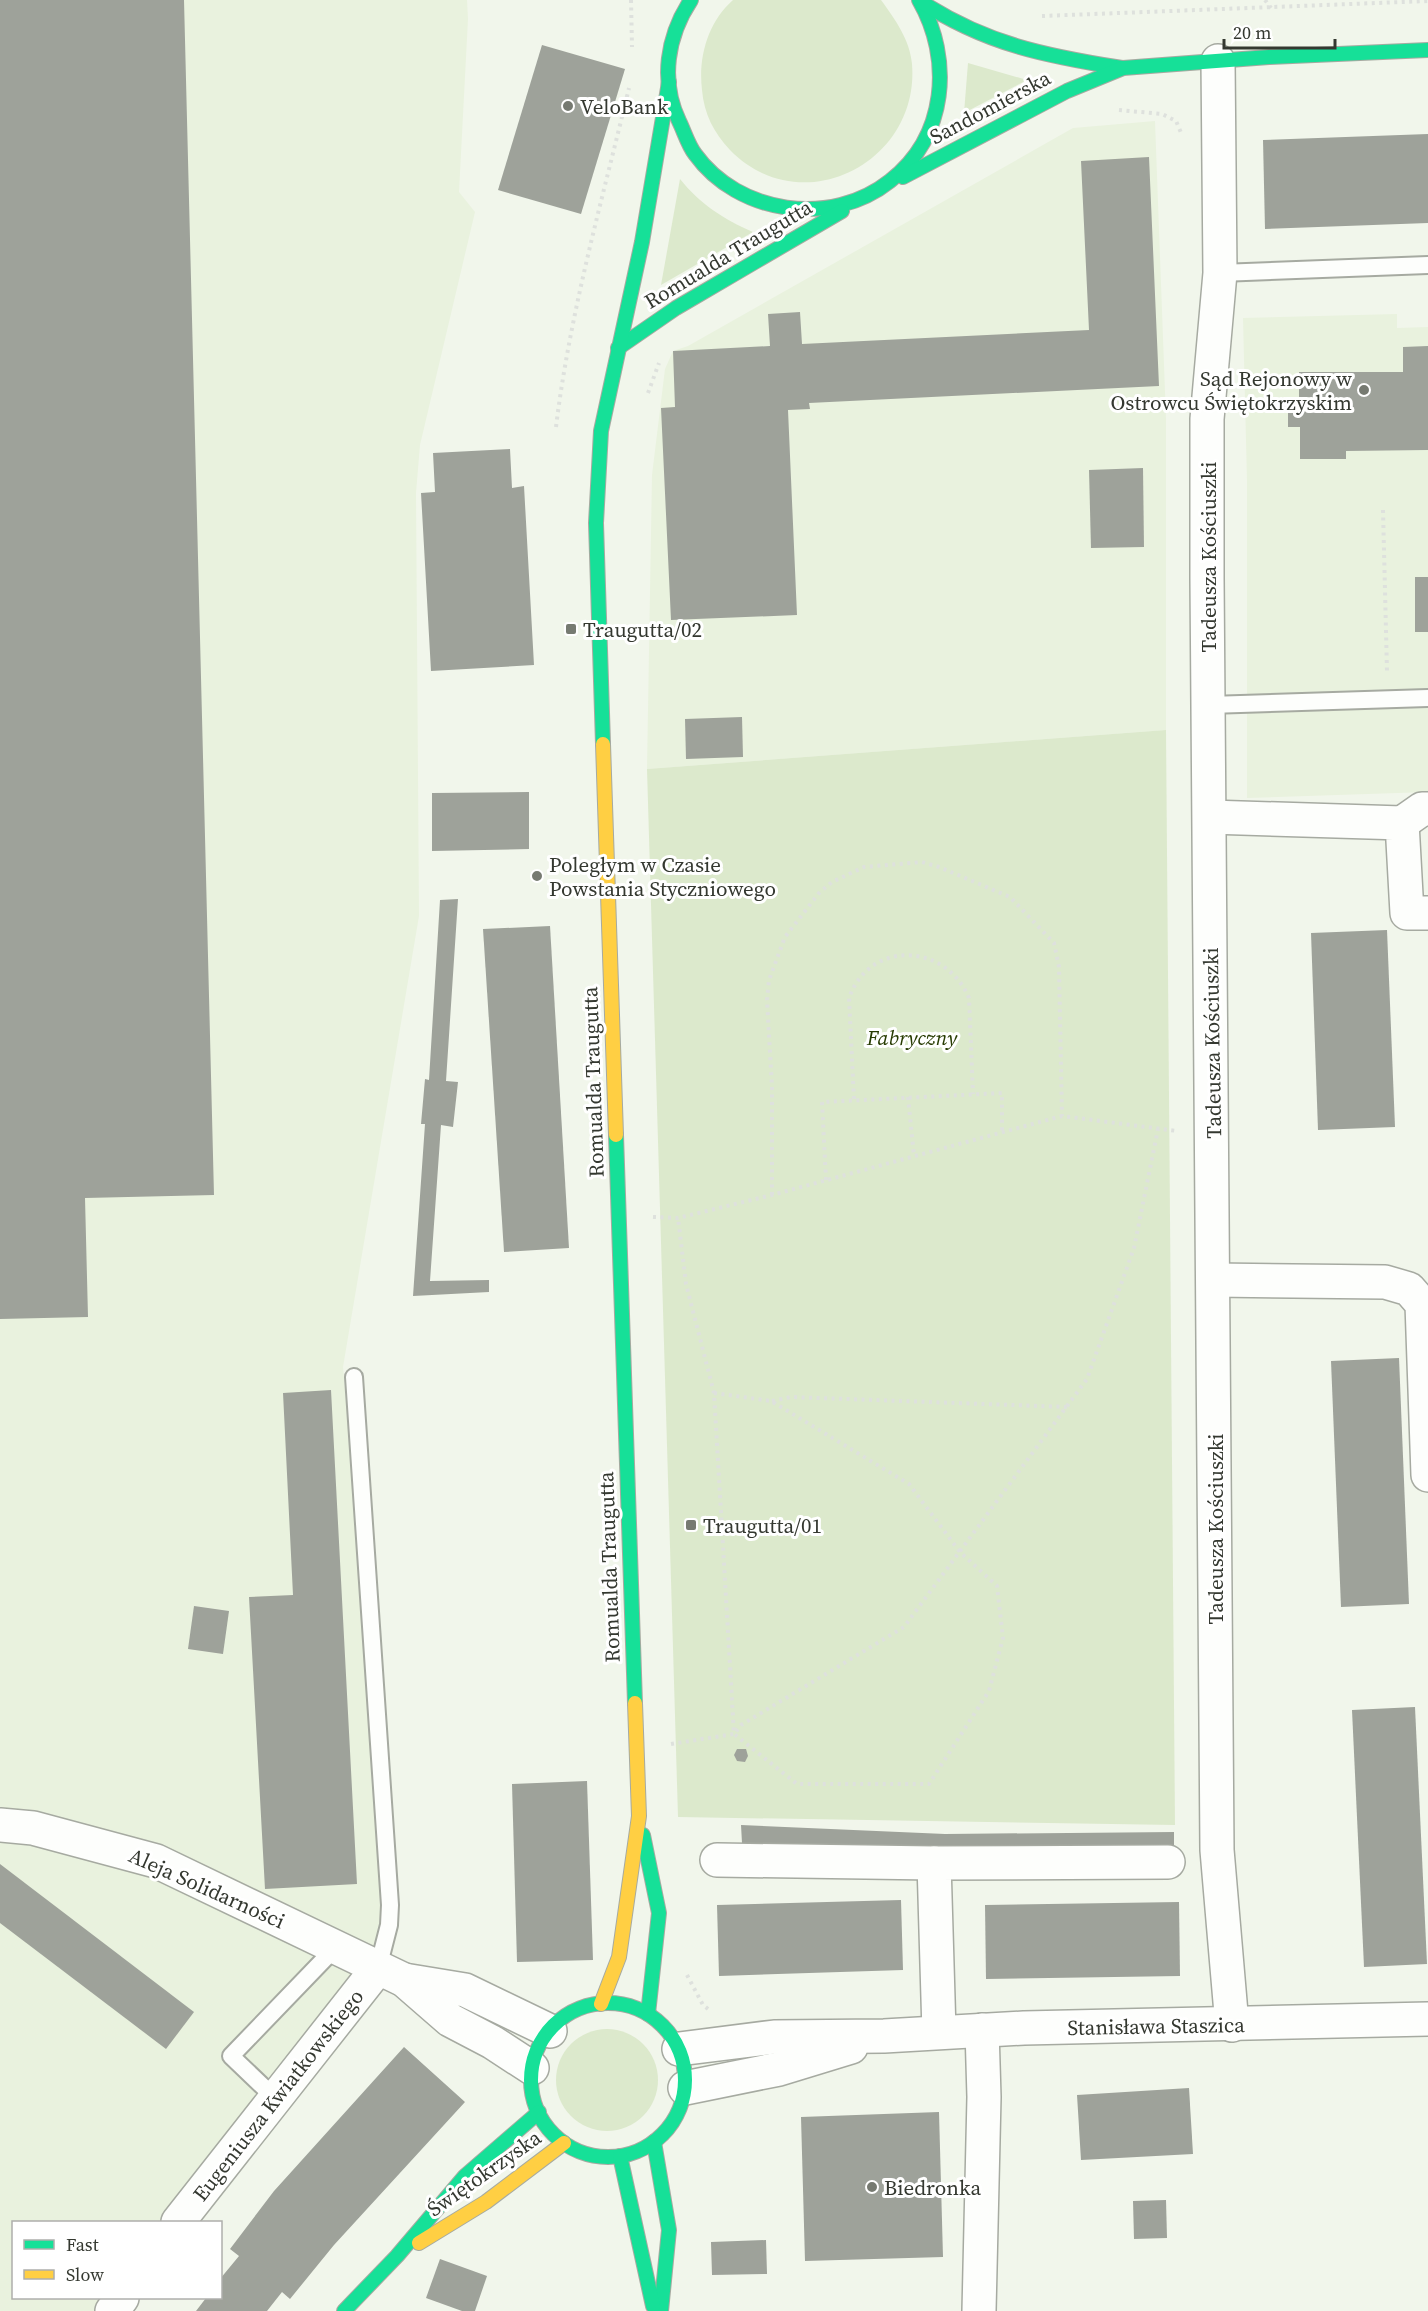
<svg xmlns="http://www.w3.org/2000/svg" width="1428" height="2311" font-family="'Source Serif 4',serif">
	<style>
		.built { fill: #e9f2de }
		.green { fill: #dce9cc }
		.building { fill: #9ea29a }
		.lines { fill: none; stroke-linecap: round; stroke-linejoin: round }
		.lane-casing { stroke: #a6aaa1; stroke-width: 20 }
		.street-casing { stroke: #a6aaa1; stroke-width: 36 }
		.fast-casing { stroke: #a6aaa1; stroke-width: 16 }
		.slow-casing { stroke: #a6aaa1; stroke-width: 16 }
		.path { stroke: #dee1dd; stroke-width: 4; stroke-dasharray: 3 4.5; stroke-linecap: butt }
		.lane { stroke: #fdfefc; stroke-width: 16 }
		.street { stroke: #fdfefc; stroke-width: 33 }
		.fast { stroke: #16e098; stroke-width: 14 }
		.slow { stroke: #ffcf43; stroke-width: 14 }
		.poi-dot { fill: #767a71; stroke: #fff; stroke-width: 2 }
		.labels { text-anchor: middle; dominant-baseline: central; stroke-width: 6; stroke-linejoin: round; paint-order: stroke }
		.poi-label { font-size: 21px; fill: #343830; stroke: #fff; text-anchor: start }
		.street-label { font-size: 21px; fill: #343830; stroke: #fff }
		.park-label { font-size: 21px; font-style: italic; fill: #283c03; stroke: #fff }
	</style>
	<rect width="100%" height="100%" fill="#f1f6eb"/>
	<g class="built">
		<polygon points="0,0 467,0 468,19 459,192 475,212 420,445 416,493 419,916 343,1367 390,1905 378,1968 178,2222 14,2222 14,2298 122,2298 112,2311 0,2311"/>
		<polygon points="1155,121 1166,419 1166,730 647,769 652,475 665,369 673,351 688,346 1073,128"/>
		<polygon points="1397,314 1397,328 1428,327 1428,792 1247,798 1247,481 1243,318"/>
	</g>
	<g class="green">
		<path d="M733,0H881C895,19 910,40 912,64C920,163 801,223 730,150C714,133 704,114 702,90C698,57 708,22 733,0Z"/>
		<polygon points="968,63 1027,80 964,113"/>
		<path d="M680,179C700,204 723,219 753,232L661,285Z"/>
		<polygon points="1166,730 1175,1825 678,1817 647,769"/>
		<circle cx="607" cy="2080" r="51"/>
	</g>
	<g class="building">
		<polygon points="0,0 184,0 214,1195 85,1198 88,1317 0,1319"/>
		<polygon points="542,45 625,69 581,214 498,190"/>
		<polygon points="1428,134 1428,223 1265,229 1263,140"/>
		<polygon points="1149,157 1159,386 809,403 810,409 788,410 797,615 671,620 661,408 675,407 673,351 770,346 768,314 800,312 802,344 1089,330 1081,161"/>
		<polygon points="1428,346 1428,450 1346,451 1346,459 1300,459 1300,427 1288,427 1288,407 1299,407 1299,372 1403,372 1403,347"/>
		<polygon points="510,449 512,488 524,486 534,665 431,671 421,493 435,492 433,453"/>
		<polygon points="1143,468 1144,547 1091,548 1089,470"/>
		<rect x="1415" y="577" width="13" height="55"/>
		<polygon points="742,717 743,757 686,759 685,719"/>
		<polygon points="529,792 529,849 432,851 432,793"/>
		<polygon points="458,899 446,1081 458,1082 453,1127 441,1125 430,1281 489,1280 489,1292 413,1296 425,1124 421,1124 425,1079 429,1080 440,900"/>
		<polygon points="550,926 569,1248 504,1252 483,929"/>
		<polygon points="1387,930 1395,1127 1318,1130 1311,933"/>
		<polygon points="1399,1358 1409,1604 1341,1607 1331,1361"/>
		<polygon points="331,1390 357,1884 265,1889 249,1597 293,1595 283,1393"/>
		<polygon points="194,1606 229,1611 223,1654 188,1649"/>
		<polygon points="1415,1707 1427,1964 1364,1967 1352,1710"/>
		<polygon points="737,1749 746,1749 748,1756 745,1762 737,1761 734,1755"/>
		<polygon points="587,1781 593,1960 517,1962 512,1784"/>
		<polygon points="741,1825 945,1834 1174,1832 1174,1851 945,1852 742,1843"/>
		<polygon points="0,1864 194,2012 166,2049 0,1923"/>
		<polygon points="901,1900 903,1970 719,1976 717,1905"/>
		<polygon points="1179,1902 1180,1976 986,1979 985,1905"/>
		<polygon points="404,2047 465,2102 334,2245 290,2299 282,2292 267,2311 196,2311 206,2298 220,2298 220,2279 239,2256 230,2249 274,2191"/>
		<polygon points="1189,2088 1193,2154 1081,2160 1077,2095"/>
		<polygon points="939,2112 943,2257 805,2261 801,2117"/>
		<polygon points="1166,2200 1167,2238 1134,2239 1133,2201"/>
		<polygon points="766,2240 767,2274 712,2275 711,2242"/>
		<polygon points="440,2259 487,2276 475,2311 462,2311 426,2298"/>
	</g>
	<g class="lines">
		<defs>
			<g id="lane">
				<polyline points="1220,273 1428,265"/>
				<polyline points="1209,705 1428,698"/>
				<polyline points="354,1377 390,1905 389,1925 378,1968"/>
				<polyline points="274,2097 231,2056 336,1947"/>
			</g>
			<g id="street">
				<polyline points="1218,61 1220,273 1207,419 1207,578 1217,1850 1232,2025"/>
				<polyline points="1210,817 1402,823 1407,913 1428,913"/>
				<polyline points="1402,823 1422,809 1428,809"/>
				<polyline points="1214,1280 1385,1282 1409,1289 1422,1304 1428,1475"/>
				<polyline points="0,1825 33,1828 156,1861 404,1980 450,2020 492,2042 532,2068"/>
				<polyline points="717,1860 934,1863"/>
				<polyline points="404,1980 465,1990 550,2031"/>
				<polyline points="939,2032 934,1863 1168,1862"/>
				<polyline points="679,2049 774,2037 884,2036 1024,2028 1428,2019"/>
				<polyline points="685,2088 779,2069 851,2047"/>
				<polyline points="178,2222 378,1968"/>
				<polyline points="112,2311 122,2298"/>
				<polyline points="979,2311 984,2097 982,2030"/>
			</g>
			<g id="fast">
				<path d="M691,0C667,36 660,81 679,121C684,131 688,145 695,154C738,214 831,228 890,181C947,137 953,59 919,0"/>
				<path d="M920,1C985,44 1046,56 1122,68"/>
				<polyline points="903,177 1067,91 1123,68 1269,57 1428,50"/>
				<polyline points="618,348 676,308 842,211"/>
				<polyline points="603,744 596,523 601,431 642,242 669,82"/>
				<polyline points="616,1135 635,1703"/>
				<polyline points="643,1835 659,1913 648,2014"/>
				<circle cx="608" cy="2080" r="77"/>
				<polyline points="654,2142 669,2230 661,2311"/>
				<polyline points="620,2156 653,2306"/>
				<polyline points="344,2311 397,2256 465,2176 539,2112"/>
			</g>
			<g id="slow">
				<polyline points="603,744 616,1135"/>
				<polyline points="601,2004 619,1957 639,1816 635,1703"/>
				<polyline points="419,2243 486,2202 564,2143"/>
			</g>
		</defs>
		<use href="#lane" class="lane-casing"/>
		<use href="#street" class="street-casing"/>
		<use href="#fast" class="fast-casing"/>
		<use href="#slow" class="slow-casing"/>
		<g class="path">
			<polyline points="631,0 632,47"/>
			<polyline points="1265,0 1271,8"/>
			<polyline points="1042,16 1428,1"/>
			<polyline points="1119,110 1162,114 1176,121 1182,135"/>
			<polyline points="648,393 659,363"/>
			<path d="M556,427C570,312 602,201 629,88"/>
			<polyline points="1383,510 1387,671"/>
			<polyline points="908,1097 914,1156"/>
			<path d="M854,1099L849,998C870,939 946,943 969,998L973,1094"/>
			<polyline points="826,1180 822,1102 1002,1093 1002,1132"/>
			<polyline points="772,1195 772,1087 767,1000 769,980 785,937 819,893 832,882 864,867 922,862 939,867 1010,897 1054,943 1059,967 1062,1116"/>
			<polyline points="653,1217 678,1218 772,1195 1062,1116 1177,1131"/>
			<polyline points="714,1393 771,1401 909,1484 960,1552 997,1586 1003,1638 989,1691 929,1784 797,1784 734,1734 741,1725 904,1627 1087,1379 1134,1248 1158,1129"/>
			<polyline points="772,1401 791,1397 1067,1407"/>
			<polyline points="671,1744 734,1734 714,1393 686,1284 678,1218"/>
			<polyline points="687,1975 703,2005 708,2009"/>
		</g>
		<use href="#lane" class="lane"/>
		<use href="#street" class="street"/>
		<use href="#fast" class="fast"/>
		<use href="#slow" class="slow"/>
	</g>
	<g class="poi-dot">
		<circle cx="568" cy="106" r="6"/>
		<circle cx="1364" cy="390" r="6"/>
		<rect x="565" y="623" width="12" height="12" rx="3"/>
		<circle cx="537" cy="876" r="6"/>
		<rect x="685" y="1519" width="12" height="12" rx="3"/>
		<circle cx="872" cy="2187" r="6"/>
	</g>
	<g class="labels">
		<g class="poi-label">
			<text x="580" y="106">VeloBank</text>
			<text x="1352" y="378" text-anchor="end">Sąd Rejonowy w<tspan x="1352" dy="24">Ostrowcu Świętokrzyskim</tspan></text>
			<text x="583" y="629">Traugutta/02</text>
			<text x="549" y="864">Poległym w Czasie<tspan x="549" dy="24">Powstania Styczniowego</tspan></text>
			<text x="703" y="1525">Traugutta/01</text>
			<text x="884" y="2187">Biedronka</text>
		</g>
		<g class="street-label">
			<text transform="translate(990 107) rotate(-28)">Sandomierska</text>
			<text transform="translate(728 254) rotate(-31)">Romualda Traugutta</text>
			<text transform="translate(1208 557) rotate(-90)">Tadeusza Kościuszki</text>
			<text transform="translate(1212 1043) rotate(-91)">Tadeusza Kościuszki</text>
			<text transform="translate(593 1082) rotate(-92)">Romualda Traugutta</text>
			<text transform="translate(1215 1529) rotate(-90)">Tadeusza Kościuszki</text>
			<text transform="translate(609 1567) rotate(-92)">Romualda Traugutta</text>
			<text transform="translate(207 1888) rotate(24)">Aleja Solidarności</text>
			<text transform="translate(1156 2026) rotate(-1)">Stanisława Staszica</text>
			<text transform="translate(278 2095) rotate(-52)">Eugeniusza Kwiatkowskiego</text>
			<text transform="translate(484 2173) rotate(-35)">Świętokrzyska</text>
		</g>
		<g class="park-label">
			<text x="912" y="1037">Fabryczny</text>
		</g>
	</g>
	<rect x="12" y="2221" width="210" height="78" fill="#ffffff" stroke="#aeafac" stroke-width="1.5"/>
	<rect x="24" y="2240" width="30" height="9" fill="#16e098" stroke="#aeafac" stroke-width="1.5"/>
	<text x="66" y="2251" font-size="18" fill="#343830">Fast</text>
	<rect x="24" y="2270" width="30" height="9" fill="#ffcf43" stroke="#aeafac" stroke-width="1.5"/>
	<text x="66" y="2281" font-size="18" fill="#343830">Slow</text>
	<path d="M1224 39v9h111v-9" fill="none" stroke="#343830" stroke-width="3"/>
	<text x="1233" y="39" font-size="18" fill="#343830" stroke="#ffffff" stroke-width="4.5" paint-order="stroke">20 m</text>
</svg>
